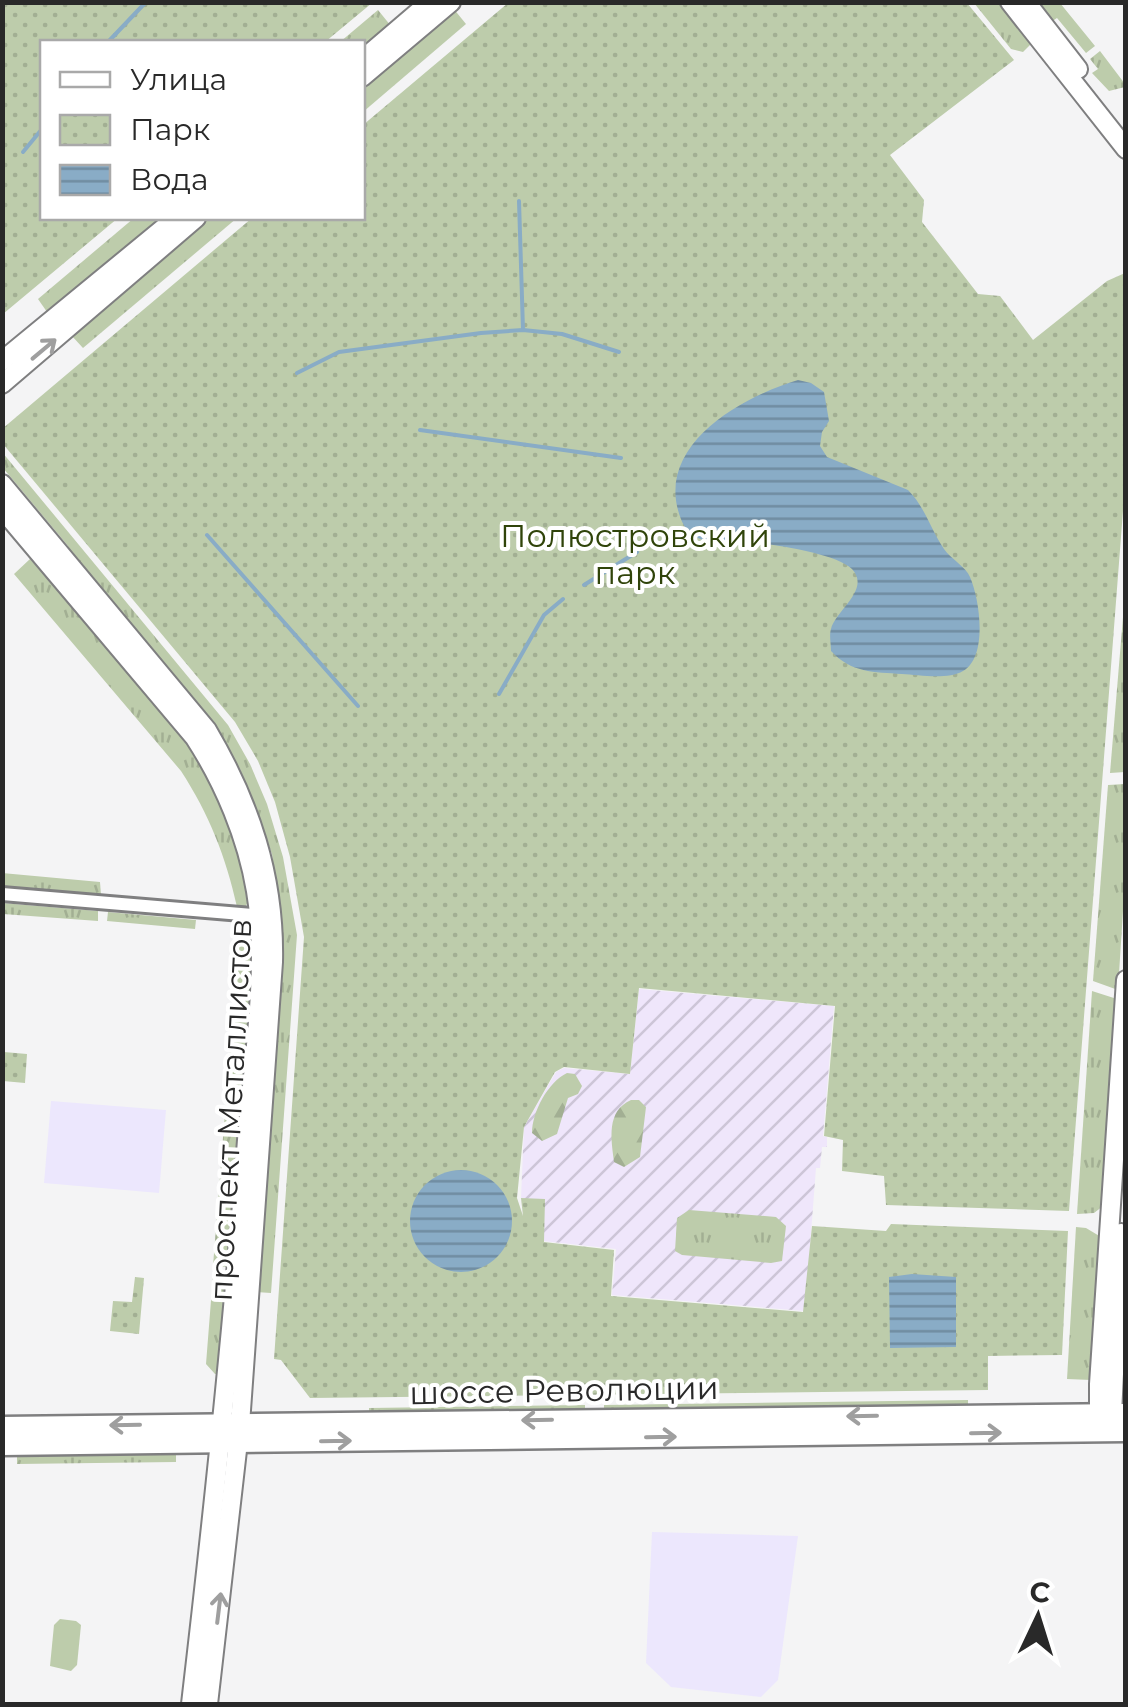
<svg xmlns="http://www.w3.org/2000/svg" width="1128" height="1707" font-family="Montserrat,sans-serif">
	<style>
		.commercial { fill: #ece7fd }
		.industrial { fill: url(#industrial-furrows) }
		.grass { fill: url(#grass-tufts) }
		.forest { fill: url(#forest-firs) }
		.park { fill: url(#park-dots) }
		.garden { fill: #bdccab }
		.water { fill: url(#water-rules) }
		.lines { fill: none; stroke-linecap: round; stroke-linejoin: round }
		.stream { stroke: #89acc6; stroke-width: 4 }
		.street-casing { stroke: #7f7f80; stroke-width: 18 }
		.secondary-casing { stroke: #7f7f80; stroke-width: 22 }
		.primary-casing { stroke: #7f7f80; stroke-width: 25 }
		.street { stroke: #fff; stroke-width: 12 }
		.secondary { stroke: #fff; stroke-width: 18 }
		.primary { stroke: #fff; stroke-width: 20 }
		.oneway { stroke: #9f9f9f }
		.labels { text-anchor: middle; dominant-baseline: central; stroke-width: 8; stroke-linejoin: round; paint-order: stroke }
		.park-label { font-size: 32px; fill: #30440a; stroke: #fff }
		.street-label { font-size: 32px; fill: #292929; stroke: #fff }
	</style>
	<defs>
		<pattern id="industrial-furrows" width="10" height="10" patternUnits="userSpaceOnUse" patternTransform="scale(2.5)"><rect width="10" height="10" fill="#efe6fb"/><path d="M-1 1l2-2M0 10L10 0M9 11l2-2" fill="none" stroke="#cdc5d7"/></pattern>
		<pattern id="grass-tufts" width="24" height="20" patternUnits="userSpaceOnUse" patternTransform="scale(2.5)"><rect width="24" height="20" fill="#bdccab"/><path d="M3 7l-1-3M5 7V3M7 7l1-3M15 17l-1-3M17 17v-4M19 17l1-3" fill="none" stroke="#a2af93"/></pattern>
		<pattern id="forest-firs" width="22" height="20" patternUnits="userSpaceOnUse" patternTransform="scale(2.5)"><rect width="22" height="20" fill="#bdccab"/><path d="M5 1l3.5 6h-7zM16 11l3.5 6h-7z" fill="#a2af93"/></pattern>
		<pattern id="park-dots" width="8" height="8" patternUnits="userSpaceOnUse" patternTransform="scale(2.5)"><rect width="8" height="8" fill="#bdccab"/><path d="M2 2h.1M6 6h.1" fill="none" stroke="#a2af93" stroke-width="1.8" stroke-linecap="round"/></pattern>
		<pattern id="water-rules" width="6" height="5" patternUnits="userSpaceOnUse" patternTransform="scale(2.5)"><rect width="6" height="5" fill="#89acc6"/><path d="M0 2.5h6" fill="none" stroke="#708ca1"/></pattern>
	</defs>
	<rect width="100%" height="100%" fill="#f4f4f5"/>
	<g class="commercial">
		<polygon points="51,1101 166,1110 159,1193 44,1183"/>
		<polygon points="652,1532 798,1536 778,1680 761,1697 671,1687 646,1663"/>
	</g>
	<polygon class="industrial" points="639,989 834,1006 823,1136 827,1137 827,1147 822,1147 820,1168 816,1168 805,1311 612,1295 616,1249 534,1240 527,1227 521,1198 524,1127 556,1072 564,1068 630,1074"/>
	<g class="grass">
		<polygon points="974,3 1002,3 1033,42 1023,52 1011,49"/>
		<polygon points="1036,3 1060,3 1095,46 1086,53 1057,18 1051,22"/>
		<polygon points="453,8 466,24 363,112 363,85"/>
		<polygon points="378,10 391,26 363,50 362,42 340,42"/>
		<polygon points="1100,51 1125,84 1125,87 1109,91 1092,73 1098,69 1090,59"/>
		<polygon points="134,218 165,218 65,302 47,312 38,299"/>
		<polygon points="205,218 237,218 83,348 71,335 89,316"/>
		<polygon points="2,452 228,725 250,764 267,804 283,857 297,935 271,1293 256,1292 281,936 272,854 240,769 214,727 69,555 68,546 3,468"/>
		<path d="M30,559L39,569L50,574C125,662 205,740 239,854C244,869 253,892 246,906L237,907C226,857 209,814 181,771L14,574Z"/>
		<polygon points="1125,593 1125,772 1110,773"/>
		<polygon points="1125,784 1125,879 1118,990 1093,981 1108,785"/>
		<polygon points="2,873 100,882 101,895 3,886"/>
		<polygon points="2,903 98,911 98,921 3,914"/>
		<polygon points="108,912 196,920 195,929 107,921"/>
		<polygon points="239,932 254,932 254,961 231,1267 213,1266"/>
		<polygon points="1092,991 1117,999 1103,1206 1094,1213 1077,1214"/>
		<polygon points="689,1210 776,1217 786,1226 782,1261 771,1263 682,1255 675,1251 677,1218"/>
		<polygon points="1076,1227 1086,1228 1101,1237 1091,1380 1067,1379"/>
		<polygon points="213,1275 230,1277 226,1284 220,1374 215,1374 206,1364"/>
		<polygon points="968,1400 968,1404 604,1409 604,1405"/>
		<polygon points="585,1405 585,1409 369,1412 369,1408"/>
		<polygon points="176,1453 176,1462 17,1464 17,1455"/>
	</g>
	<g class="forest">
		<path d="M567,1073L575,1074L582,1086L578,1094L568,1098L557,1134L542,1141L532,1133C532,1112 548,1082 567,1073Z"/>
		<path d="M631,1100H639L646,1107L640,1157L624,1167L614,1162C611,1139 606,1111 631,1100Z"/>
	</g>
	<g class="park">
		<polygon points="3,2 372,2 372,3 325,42 42,42 42,218 118,218 3,314"/>
		<polygon points="508,3 967,3 1014,60 890,155 924,200 922,222 978,294 1000,296 1033,340 1107,281 1125,273 1125,485 1069,1211 886,1205 884,1176 842,1171 843,1140 824,1136 835,1006 639,988 630,1074 564,1067 555,1072 524,1127 517,1198 523,1216 521,1198 545,1199 544,1242 614,1250 611,1296 803,1312 812,1226 886,1231 891,1224 1068,1231 1062,1355 988,1356 988,1390 310,1398 281,1360 274,1359 304,937 290,857 275,802 258,761 235,722 3,444 2,429 252,218 362,218 363,125"/>
		<polygon points="4,1052 27,1054 25,1083 3,1081"/>
		<polygon points="135,1277 144,1278 139,1334 110,1331 113,1301 132,1302"/>
	</g>
	<polygon class="garden" points="60,1619 76,1621 81,1625 77,1665 71,1671 50,1666 54,1625"/>
	<g class="water">
		<path d="M798,380L811,383L824,392L829,421L822,432L820,446L827,457L908,490C925,507 931,530 944,549C951,559 966,567 970,577C980,600 988,657 963,671C948,680 919,675 902,674C874,672 851,673 831,651C831,644 829,635 831,629C836,610 871,590 852,569C836,553 772,544 749,542C729,541 707,547 690,533C683,527 679,515 677,506C663,440 745,396 798,380Z"/>
		<circle cx="461" cy="1221" r="51"/>
		<polygon points="912,1274 956,1277 956,1347 890,1348 889,1277"/>
	</g>
	<g class="lines">
		<g class="stream">
			<polyline points="108,42 146,2"/>
			<polyline points="23,152 42,129"/>
			<polyline points="519,201 523,330"/>
			<polyline points="297,373 339,352 481,333 523,330 562,334 619,352"/>
			<polyline points="420,430 621,458"/>
			<polyline points="207,535 358,706"/>
			<polyline points="584,585 637,552"/>
			<polyline points="499,694 544,615 563,599"/>
		</g>
		<defs>
			<polyline id="street" points="2,894 264,916"/>
			<g id="secondary">
				<polyline points="1010,2 1126,149"/>
				<polyline points="1026,2 1078,69"/>
				<polyline points="362,60 430,2"/>
				<polyline points="362,77 451,2"/>
				<polyline points="2,361 176,218"/>
				<polyline points="2,384 196,218"/>
				<path d="M2,484L207,730C250,803 275,877 273,962L240,1424L208,1704"/>
				<path d="M2,509L195,738C224,783 247,837 256,891C269,967 253,1062 247,1140C233,1329 213,1516 191,1704"/>
				<polyline points="1104,1426 1099,1414 1099,1384 1126,980"/>
				<polyline points="1107,1426 1112,1414 1121,1233"/>
			</g>
			<g id="primary">
				<polyline points="2,1427 1126,1414"/>
				<polyline points="2,1445 1126,1431"/>
			</g>
		</defs>
		<use href="#street" class="street-casing"/>
		<use href="#secondary" class="secondary-casing"/>
		<use href="#primary" class="primary-casing"/>
		<use href="#street" class="street"/>
		<use href="#secondary" class="secondary"/>
		<use href="#primary" class="primary"/>
	</g>
	<defs><path id="oneway-shaft" d="M-6 0H5M1.5-3L5.5 0L1.5 3" fill="none" stroke-width="1.6" stroke-linecap="round" stroke-linejoin="round" transform="scale(2.5)"/></defs>
	<g class="oneway">
		<use href="#oneway-shaft" transform="translate(44 349) rotate(-40)"/>
		<use href="#oneway-shaft" transform="translate(862 1416) rotate(179)"/>
		<use href="#oneway-shaft" transform="translate(537 1420) rotate(179)"/>
		<use href="#oneway-shaft" transform="translate(125 1425) rotate(179)"/>
		<use href="#oneway-shaft" transform="translate(986 1433) rotate(-1)"/>
		<use href="#oneway-shaft" transform="translate(661 1437) rotate(-1)"/>
		<use href="#oneway-shaft" transform="translate(336 1441) rotate(-1)"/>
		<use href="#oneway-shaft" transform="translate(219 1608) rotate(-83)"/>
	</g>
	<g class="labels">
		<g class="park-label">
			<text x="635" y="535">Полюстровский<tspan x="635" dy="37">парк</tspan></text>
		</g>
		<g class="street-label">
			<text transform="translate(230 1110) rotate(-87)">проспект Металлистов</text>
			<text transform="translate(564 1390) rotate(-1)">шоссе Революции</text>
		</g>
	</g>
	<rect width="1128" height="1707" fill="none" stroke="#292929" stroke-width="10"/>
	<rect x="40" y="40" width="325" height="180" fill="#ffffff" stroke="#a9a9a9" stroke-width="2.5"/>
	<rect x="60" y="72" width="50" height="15" fill="#ffffff" stroke="#a9a9a9" stroke-width="2.5"/>
	<text x="130" y="90" font-size="30" fill="#292929">Улица</text>
	<rect x="60" y="115" width="50" height="30" fill="url(#park-dots)" stroke="#a9a9a9" stroke-width="2.5"/>
	<text x="130" y="140" font-size="30" fill="#292929">Парк</text>
	<rect x="60" y="165" width="50" height="30" fill="url(#water-rules)" stroke="#a9a9a9" stroke-width="2.5"/>
	<text x="130" y="190" font-size="30" fill="#292929">Вода</text>
	<g transform="translate(1038 1617) rotate(4)" stroke="#ffffff" stroke-width="8" paint-order="stroke">
	<path d="M0-8L18 38L0 25L-18 38Z" fill="#292929"/>
	<text y="-15" font-size="28" font-weight="bold" text-anchor="middle" fill="#292929">С</text>
	</g>
</svg>
